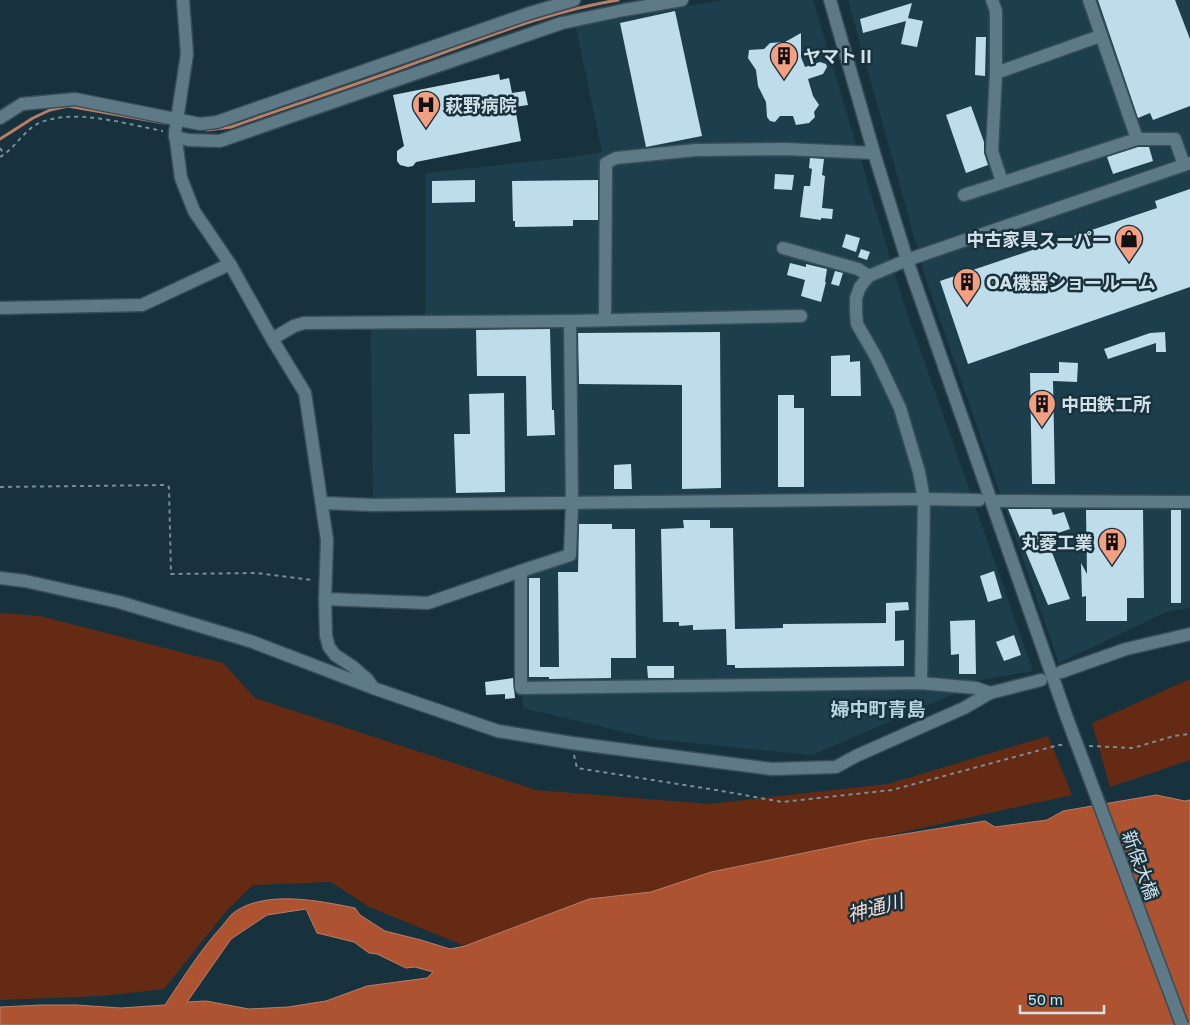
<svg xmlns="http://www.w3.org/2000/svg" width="1190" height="1025" font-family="'Golos Text','Noto Sans JP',sans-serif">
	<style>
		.built { fill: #1d3f4d }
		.green { fill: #652a14 }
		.water { fill: #ae5331; stroke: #b97d68; fill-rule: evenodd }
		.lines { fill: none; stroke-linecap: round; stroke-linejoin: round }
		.stream { stroke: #b97d68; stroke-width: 3 }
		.building { fill: #bedcea }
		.minor-casing { stroke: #374d57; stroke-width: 15 }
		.path { stroke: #798d96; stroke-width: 2; stroke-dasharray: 4 4; stroke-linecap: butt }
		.minor { stroke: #5e7a87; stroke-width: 12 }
		.minor-bridge-casing { stroke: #374d57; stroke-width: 15; stroke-linecap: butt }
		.minor-bridge { stroke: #5e7a87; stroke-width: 12 }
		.labels { text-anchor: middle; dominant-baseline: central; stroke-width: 5; stroke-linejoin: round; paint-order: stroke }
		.poi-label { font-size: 18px; font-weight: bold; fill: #d2e0e8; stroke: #18323d; text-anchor: start }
		.street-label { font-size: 18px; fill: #d2e0e8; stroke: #18323d }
		.neighbourhood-label { font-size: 19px; font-weight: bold; fill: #b6d4e2; stroke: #18323d }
		.water-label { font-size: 19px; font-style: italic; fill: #f7dcd3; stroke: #18323d }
	</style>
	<rect width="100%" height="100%" fill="#18323d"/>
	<g class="built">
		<polygon points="723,0 813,0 903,301 1033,671 973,681 950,696 812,755 654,739 523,708 525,574 572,558 575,495 373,498 371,325 425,324 425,173 565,158 602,152 576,27"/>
		<polygon points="848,0 1190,0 1190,608 1166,612 1059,663 926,279"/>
	</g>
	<g class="green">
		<polygon points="0,613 40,616 223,663 255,698 536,790 709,804 888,784 1048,736 1072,795 867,840 711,872 651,892 589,899 465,946 369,907 331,882 253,885 227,910 164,989 101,996 0,1000"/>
		<polygon points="1190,679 1190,760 1110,787 1092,723"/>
	</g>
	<path class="water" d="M1156,795L1185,801L1190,800V1025H0V1007L40,1005H76L121,1008L165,1005C183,978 201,949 223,925C227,920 231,914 236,911C268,890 320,901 355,908L360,915L385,931L421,940L450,949L465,946L589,899L651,892L711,872L867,840L985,821L995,827L1047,820L1063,811ZM306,909L317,933L354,942L369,953L377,954L406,968L415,967L433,972L427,978L367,986L326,1001L288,1007L249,1009L206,1001L187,1002L231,939L267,915Z"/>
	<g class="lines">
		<g class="stream">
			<path d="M203,129L208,130L231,127C290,106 349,87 407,66C477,41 545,12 618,0"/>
			<polyline points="0,139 33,118 50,110 68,106 164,123"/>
		</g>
	</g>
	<g class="building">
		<polygon points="1098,0 1175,0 1190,39 1190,106 1153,120 1150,113 1138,118"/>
		<polygon points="912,3 908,18 923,21 917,47 901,44 906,21 863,33 860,19"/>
		<polygon points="675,11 702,136 646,147 620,23"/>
		<polygon points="801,33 801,57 805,67 820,62 826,64 827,67 823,74 808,79 813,96 819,105 814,112 815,117 809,123 796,125 793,116 780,116 775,122 770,121 767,117 766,102 758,86 756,70 748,58 749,50 764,49 770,43 785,42"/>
		<polygon points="976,37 986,37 985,76 975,75"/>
		<polygon points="499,74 500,80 509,78 512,93 525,91 528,105 515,107 521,141 416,162 413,166 408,167 400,165 397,161 397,151 404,146 393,95"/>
		<polygon points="971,106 984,142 984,153 988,165 966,173 946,115"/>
		<polygon points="1138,147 1149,147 1153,161 1113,174 1107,157"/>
		<polygon points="810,158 824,159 822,175 825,176 822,208 833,209 832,219 821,218 821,220 800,217 804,186 810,186 812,169 809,168"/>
		<polygon points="775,174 794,175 792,190 774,189"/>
		<polygon points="475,180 475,202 432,203 432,181"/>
		<polygon points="598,180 598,220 573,220 573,226 515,227 515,221 513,221 512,181"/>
		<polygon points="1190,189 1190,287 968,364 940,281 1157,208 1155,201"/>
		<polygon points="846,234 860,238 856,252 842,247"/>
		<polygon points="861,249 870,252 867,260 858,257"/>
		<polygon points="790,263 806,267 806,264 827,269 825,282 826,282 821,302 801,296 805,280 787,275"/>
		<polygon points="835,271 843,273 839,286 831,284"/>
		<polygon points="550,329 552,410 554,410 555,435 527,436 526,376 477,376 476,330"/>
		<polygon points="720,332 721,488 682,489 682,385 579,384 578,333"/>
		<polygon points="1165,332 1166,352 1156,352 1156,343 1108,359 1104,349 1150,333"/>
		<polygon points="850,355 850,362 860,361 861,396 831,396 831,356"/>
		<polygon points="1059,362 1078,363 1077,382 1053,381 1055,484 1032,484 1030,373 1059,373"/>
		<polygon points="504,393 505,492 456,493 454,434 470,434 469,394"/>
		<polygon points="778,395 794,395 794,408 804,408 804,487 778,487"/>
		<polygon points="631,464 632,489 614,489 614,465"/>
		<polygon points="1008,509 1051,509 1053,515 1064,512 1070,529 1046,537 1070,599 1048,605"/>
		<polygon points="1086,510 1143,510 1144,598 1127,598 1127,621 1086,621 1086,596 1082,597 1081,563 1087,574"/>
		<rect x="1171" y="510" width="10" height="93"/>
		<polygon points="683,520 710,520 710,528 733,528 735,629 783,628 783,624 886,623 886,603 908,602 909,610 895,611 895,641 904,640 904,666 735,668 735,665 727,665 726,629 693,630 693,625 679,626 679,622 663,622 661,529 684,528"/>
		<polygon points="579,524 612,524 612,529 635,529 636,658 611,658 611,678 549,679 549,677 529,677 529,578 540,578 540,667 559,667 558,572 578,572"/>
		<polygon points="994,571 1002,598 988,602 980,576"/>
		<polygon points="975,620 976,674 959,674 959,654 951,655 950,621"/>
		<polygon points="1014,635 1021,655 1004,661 996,642"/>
		<polygon points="647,666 674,666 674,678 648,678"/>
		<polygon points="513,678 515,698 505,699 505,694 486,695 485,682"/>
	</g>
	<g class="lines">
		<defs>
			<g id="minor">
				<polyline points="183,0 187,54 175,133 181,178 194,211 230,264 272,339 305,393 327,540 325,599 326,636 329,647 335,655 352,666 367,679 372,686"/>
				<polyline points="830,0 874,153 907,260 1067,718"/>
				<polyline points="992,0 996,11 996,73 992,151 1002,182"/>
				<polyline points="1089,0 1137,139"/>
				<polyline points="996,73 1100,36"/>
				<polyline points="0,118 22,104 75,99 200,124 217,122 530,13 574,0"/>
				<polyline points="175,137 189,140 220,141 562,23 624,10 682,0"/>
				<polyline points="964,195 1137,139 1175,139 1184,165"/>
				<polyline points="783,248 858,269 869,276"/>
				<polyline points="0,308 142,305 230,264"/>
				<polyline points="605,320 606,163 616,158 696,150 786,149 874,153"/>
				<polyline points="570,321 572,504 570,555 521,571 521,688 921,683 976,688 990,693"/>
				<polyline points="272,339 294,326 304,323 570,321 801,316"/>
				<polyline points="998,501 1190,502"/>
				<polyline points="323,503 373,505 924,499 979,500"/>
				<polyline points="0,578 25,581 119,602 250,641 373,688 498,731 572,743 772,769 836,767 856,756 964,708 990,693 1041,680"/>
				<polyline points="325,599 428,603 521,571"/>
				<polyline points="1061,672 1126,649 1190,634"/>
				<polyline points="921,683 924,499 919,472 900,408 876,357 857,324 856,312 856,298 860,287 869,276 907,260 1190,163"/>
			</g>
		</defs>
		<use href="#minor" class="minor-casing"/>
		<g class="path">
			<polyline points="0,148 4,154"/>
			<path d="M0,157C14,149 24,131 37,124C73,107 125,124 163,131"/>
			<polyline points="0,487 164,485 169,487 171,574 256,573 313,580"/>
			<polyline points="1089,746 1133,748 1174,736 1190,734"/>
			<polyline points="574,755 577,768 722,791 782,802 892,790 1059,745 1065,745"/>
		</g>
		<use href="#minor" class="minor"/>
		<defs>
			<polyline id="minor-bridge" points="1067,718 1182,1025"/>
		</defs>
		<use href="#minor-bridge" class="minor-bridge-casing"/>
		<use href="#minor-bridge" class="minor-bridge"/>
	</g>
	<defs>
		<symbol id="building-pin" viewBox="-11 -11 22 30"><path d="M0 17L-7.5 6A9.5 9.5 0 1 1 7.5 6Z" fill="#f39f82" stroke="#18323d"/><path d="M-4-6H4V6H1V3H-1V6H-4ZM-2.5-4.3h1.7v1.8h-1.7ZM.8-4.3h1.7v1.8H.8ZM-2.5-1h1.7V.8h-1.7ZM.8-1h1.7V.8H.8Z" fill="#111"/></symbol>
		<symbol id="hospital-pin" viewBox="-11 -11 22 30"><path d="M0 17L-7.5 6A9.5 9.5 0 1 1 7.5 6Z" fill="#f39f82" stroke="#18323d"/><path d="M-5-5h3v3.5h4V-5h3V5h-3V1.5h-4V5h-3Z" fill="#111"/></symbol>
		<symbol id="shop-pin" viewBox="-11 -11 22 30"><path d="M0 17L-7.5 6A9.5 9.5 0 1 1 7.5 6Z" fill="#f39f82" stroke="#18323d"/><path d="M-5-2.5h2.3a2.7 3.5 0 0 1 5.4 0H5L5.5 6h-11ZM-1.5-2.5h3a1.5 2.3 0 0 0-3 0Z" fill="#111"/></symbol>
	</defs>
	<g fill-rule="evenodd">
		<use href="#building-pin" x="768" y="40" width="32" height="43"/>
		<use href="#hospital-pin" x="410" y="89" width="32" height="43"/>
		<use href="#shop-pin" x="1113" y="223" width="32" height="43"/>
		<use href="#building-pin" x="951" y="266" width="32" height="43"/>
		<use href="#building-pin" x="1026" y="388" width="32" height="43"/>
		<use href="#building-pin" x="1096" y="526" width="32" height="43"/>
	</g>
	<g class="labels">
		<g class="poi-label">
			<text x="803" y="56">ヤマトⅡ</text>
			<text x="445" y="105">萩野病院</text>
			<text x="1110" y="239" text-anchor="end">中古家具スーパー</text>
			<text x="986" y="282">OA機器ショールーム</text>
			<text x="1061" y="404">中田鉄工所</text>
			<text x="1093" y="542" text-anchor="end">丸菱工業</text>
		</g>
		<g class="street-label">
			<text transform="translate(1141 865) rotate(70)">新保大橋</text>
		</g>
		<g class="neighbourhood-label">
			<text x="878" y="708">婦中町青島</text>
		</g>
		<g class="water-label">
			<text transform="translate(875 907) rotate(-15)">神通川</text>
		</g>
	</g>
	<path d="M1020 1005v8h84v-8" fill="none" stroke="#d2e0e8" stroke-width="2.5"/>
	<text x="1028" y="1005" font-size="15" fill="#d2e0e8" stroke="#18323d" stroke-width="4" paint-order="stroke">50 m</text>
</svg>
